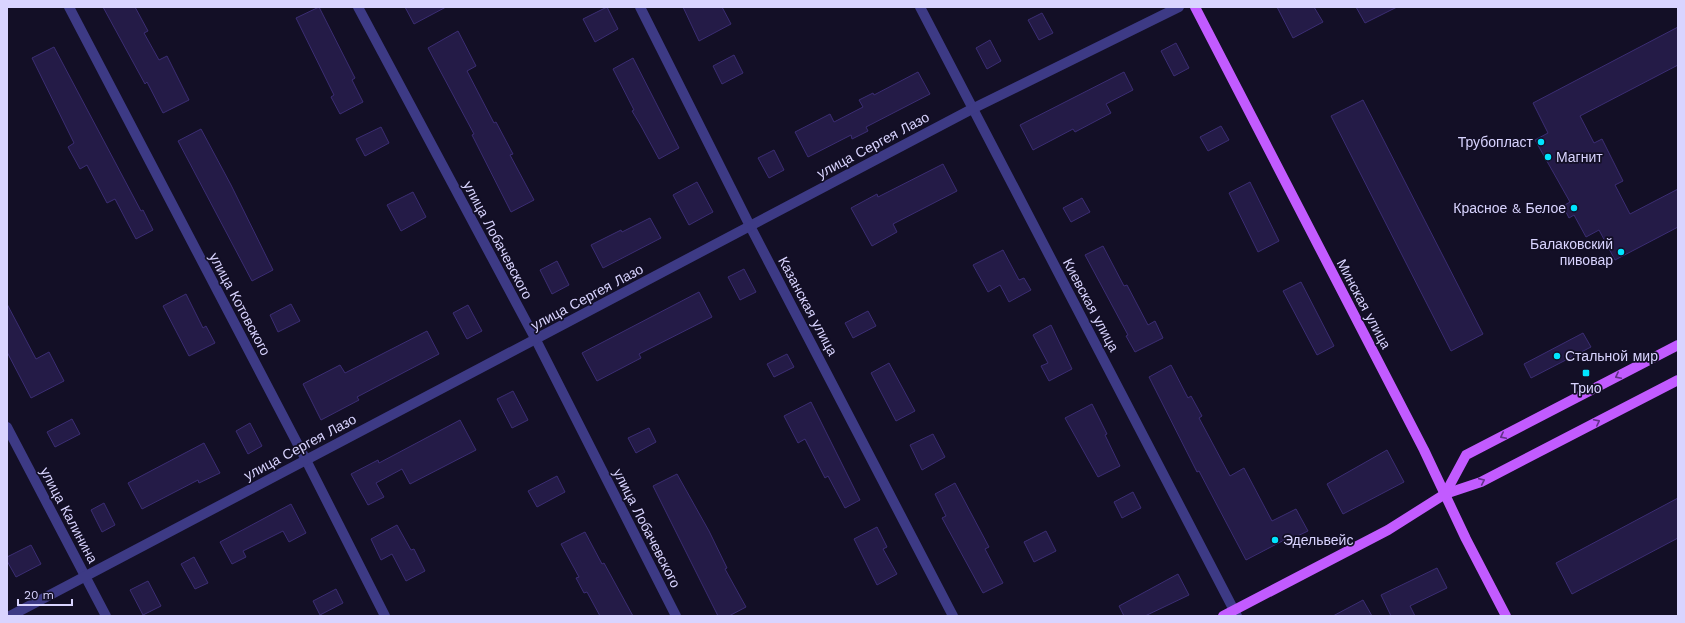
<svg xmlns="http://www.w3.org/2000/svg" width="1685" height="623" font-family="'Work Sans',sans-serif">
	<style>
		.building { fill: #241b47; stroke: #3b2d73 }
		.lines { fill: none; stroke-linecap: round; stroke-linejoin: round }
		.minor { stroke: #3d3a85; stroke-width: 10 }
		.major { stroke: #c25bff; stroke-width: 10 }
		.oneway { stroke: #623188 }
		.poi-dot { fill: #00e5ff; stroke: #130f26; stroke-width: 1.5 }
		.labels { text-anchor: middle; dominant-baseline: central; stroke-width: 3.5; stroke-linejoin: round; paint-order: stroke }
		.poi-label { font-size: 14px; fill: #d9d4ff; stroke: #130f26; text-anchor: end }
		.street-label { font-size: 14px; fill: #d9d4ff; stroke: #130f26 }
	</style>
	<rect width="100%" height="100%" fill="#130f26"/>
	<g class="building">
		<polygon points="103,7 135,7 148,31 144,33 159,60 167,56 189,100 163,113 147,82 145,84"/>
		<polygon points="319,7 355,78 352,80 363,102 340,114 331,97 334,95 296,18"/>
		<polygon points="405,7 446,7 414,24"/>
		<polygon points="607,7 618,29 595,42 583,19"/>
		<polygon points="683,7 722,7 731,24 699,41"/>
		<polygon points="1277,7 1314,7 1323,22 1293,38"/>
		<polygon points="1356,7 1397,7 1365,23"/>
		<polygon points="1042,13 1053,33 1039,40 1028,20"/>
		<polygon points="1678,27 1678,65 1580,116 1594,143 1602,139 1623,181 1615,185 1630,214 1678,189 1678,227 1615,260 1599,230 1586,237 1574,215 1569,218 1563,206 1570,202 1535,140 1548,133 1533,103"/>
		<polygon points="458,31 476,66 467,71 494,123 496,122 513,154 510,155 534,200 511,212 472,135 474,134 428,48"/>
		<polygon points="990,40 1001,61 987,69 976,48"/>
		<polygon points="1176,43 1189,68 1174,76 1161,51"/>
		<polygon points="54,47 141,211 143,210 153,230 136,239 115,199 107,203 87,165 80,169 68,147 74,143 32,58"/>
		<polygon points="734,55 743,73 722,84 713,66"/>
		<polygon points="633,58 679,148 659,159 641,126 632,111 634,110 613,69"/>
		<polygon points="918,72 930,94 866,127 868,131 852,139 851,135 808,157 795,132 830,114 834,122 863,107 859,100 873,93 874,95"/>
		<polygon points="1124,72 1133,90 1106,104 1111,113 1075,132 1073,129 1033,150 1020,125"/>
		<polygon points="1363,100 1483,334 1451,351 1331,116"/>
		<polygon points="1221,126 1229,140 1208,151 1200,137"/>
		<polygon points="381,127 389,143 365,156 356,139"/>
		<polygon points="201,129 231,185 273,270 252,281 178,141"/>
		<polygon points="774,150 784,170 769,178 758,158"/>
		<polygon points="943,164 957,191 893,224 897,232 872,246 851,208 877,194 878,197"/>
		<polygon points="697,182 713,212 689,225 673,195"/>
		<polygon points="1250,182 1279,241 1258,252 1229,193"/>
		<polygon points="413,192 426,217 401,231 387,205"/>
		<polygon points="1082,198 1090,212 1071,222 1063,208"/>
		<polygon points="650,218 661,238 603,268 591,245 621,230 622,232"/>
		<polygon points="1103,246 1124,286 1127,285 1148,325 1155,321 1163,338 1135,352 1126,336 1128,335 1085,255"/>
		<polygon points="1003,250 1019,280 1024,278 1031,290 1009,302 1000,285 988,292 973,265"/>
		<polygon points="557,261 569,285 552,294 540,270"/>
		<polygon points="744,269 756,292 740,300 728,277"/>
		<polygon points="1301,282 1334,346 1317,355 1283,291"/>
		<polygon points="699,292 712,317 639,354 641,358 597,381 582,353"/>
		<polygon points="186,294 203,328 206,326 215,343 189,356 163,306"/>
		<polygon points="7,304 36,359 49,352 64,381 31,398 7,352"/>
		<polygon points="291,304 300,321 278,332 270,315"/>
		<polygon points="468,305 482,331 467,339 453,313"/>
		<polygon points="868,311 876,326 853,338 845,323"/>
		<polygon points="1051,325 1072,369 1049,381 1041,366 1048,363 1033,335"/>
		<polygon points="427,331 439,354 357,397 359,400 321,420 303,384 340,365 345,373"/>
		<polygon points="1583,333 1591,347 1531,378 1524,364"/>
		<polygon points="787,354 794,367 774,377 767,364"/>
		<polygon points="889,363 915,411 896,421 871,373"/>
		<polygon points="1171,365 1188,398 1191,396 1202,416 1199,418 1230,476 1244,468 1272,521 1296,509 1308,531 1293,538 1292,536 1246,560 1199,471 1197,472 1149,377"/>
		<polygon points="513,391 528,420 512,428 497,399"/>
		<polygon points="811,402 860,500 845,508 828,476 825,478 805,439 798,443 784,416"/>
		<polygon points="1092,404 1107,434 1105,435 1120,466 1098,477 1065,418"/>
		<polygon points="72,419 80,434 55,447 47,432"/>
		<polygon points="460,420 476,450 410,484 402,469 376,483 384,497 368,505 351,474 378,460 379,463"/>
		<polygon points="250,423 262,446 248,454 236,431"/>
		<polygon points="649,428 656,442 636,453 628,438"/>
		<polygon points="933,434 945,457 922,470 910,445"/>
		<polygon points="204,443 220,473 199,483 198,480 142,509 128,483"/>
		<polygon points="1387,450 1404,482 1343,514 1327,484"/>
		<polygon points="677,474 709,531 727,568 725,569 746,607 729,616 718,616 653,486"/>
		<polygon points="557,476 565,492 537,507 528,491"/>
		<polygon points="955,483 989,547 985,549 1003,583 983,593 942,518 946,516 935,494"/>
		<polygon points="1133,492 1141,508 1122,518 1114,502"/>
		<polygon points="1678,498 1678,538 1572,594 1556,563"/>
		<polygon points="104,503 115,525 102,532 91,510"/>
		<polygon points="291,504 306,533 289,542 283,531 243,551 246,557 232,564 220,542"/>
		<polygon points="397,525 411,550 414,549 425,571 406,581 392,554 381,560 371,539"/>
		<polygon points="877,527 887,547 883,549 897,574 877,585 854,539"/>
		<polygon points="1046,531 1056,551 1034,562 1024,542"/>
		<polygon points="585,532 602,564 604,563 633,616 600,616 587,592 584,593 576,578 579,577 561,544"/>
		<polygon points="31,545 41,564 16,577 7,561 7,557"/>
		<polygon points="194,557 208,583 195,589 181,564"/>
		<polygon points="1437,568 1447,588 1410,606 1415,616 1391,616 1381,595"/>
		<polygon points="1178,574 1189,595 1145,616 1124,616 1119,606"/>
		<polygon points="148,581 161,606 143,615 130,590"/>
		<polygon points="336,589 343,603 320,615 313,601"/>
		<polygon points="1363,600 1372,616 1333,616"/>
	</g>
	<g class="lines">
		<g class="minor">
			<polyline points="69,7 306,460 385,616"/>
			<polyline points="358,7 536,340 676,616"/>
			<polyline points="640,7 750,226 953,616"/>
			<polyline points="920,7 1237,616"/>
			<polyline points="7,427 106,616"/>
			<polyline points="10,616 972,109 1179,7"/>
		</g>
		<g class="major">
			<polyline points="1195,7 1424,450 1466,539 1506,616"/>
			<polyline points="1445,494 1481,482 1678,380"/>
			<polyline points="1223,616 1388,530 1445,494 1466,455 1678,345"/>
		</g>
	</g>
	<defs><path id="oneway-chevron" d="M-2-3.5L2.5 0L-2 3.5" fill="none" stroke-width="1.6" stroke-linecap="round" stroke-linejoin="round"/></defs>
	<g class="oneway">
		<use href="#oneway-chevron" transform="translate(1618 376) rotate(153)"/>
		<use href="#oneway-chevron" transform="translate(1597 422) rotate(-27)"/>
		<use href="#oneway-chevron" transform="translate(1503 436) rotate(153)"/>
		<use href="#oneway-chevron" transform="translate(1482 481) rotate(-24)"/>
	</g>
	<g class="poi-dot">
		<circle cx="1541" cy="142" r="4"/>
		<circle cx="1548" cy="157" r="4"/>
		<circle cx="1574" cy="208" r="4"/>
		<circle cx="1621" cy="252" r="4"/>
		<circle cx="1557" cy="356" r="4"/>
		<rect x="1582" y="369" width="8" height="8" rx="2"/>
		<circle cx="1275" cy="540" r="4"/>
	</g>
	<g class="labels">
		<g class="poi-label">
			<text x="1533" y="142">Трубопласт</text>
			<text x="1556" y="157" text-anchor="start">Магнит</text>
			<text x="1566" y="208">Красное &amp; Белое</text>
			<text x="1613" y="244">Балаковский<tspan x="1613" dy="16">пивовар</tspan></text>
			<text x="1565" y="356" text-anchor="start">Стальной мир</text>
			<text x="1586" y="388" text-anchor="middle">Трио</text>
			<text x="1283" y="540" text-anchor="start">Эдельвейс</text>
		</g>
		<g class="street-label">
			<text transform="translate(873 145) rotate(-28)">улица Сергея Лазо</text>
			<text transform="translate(498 240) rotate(62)">улица Лобачевского</text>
			<text transform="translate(587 297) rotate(-28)">улица Сергея Лазо</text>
			<text transform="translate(240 304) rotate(62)">улица Котовского</text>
			<text transform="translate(1364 304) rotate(62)">Минская улица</text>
			<text transform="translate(1091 305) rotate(62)">Киевская улица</text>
			<text transform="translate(808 306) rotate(62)">Казанская улица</text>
			<text transform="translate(300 447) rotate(-28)">улица Сергея Лазо</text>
			<text transform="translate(69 515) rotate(62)">улица Калинина</text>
			<text transform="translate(647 528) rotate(63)">улица Лобачевского</text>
		</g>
	</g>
	<rect width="1685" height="623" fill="none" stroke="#d9d4ff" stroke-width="16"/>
	<path d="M18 599v6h54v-6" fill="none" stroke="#d9d4ff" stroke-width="2"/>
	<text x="24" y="599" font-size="12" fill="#d9d4ff" stroke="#130f26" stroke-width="3" paint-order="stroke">20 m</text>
</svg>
